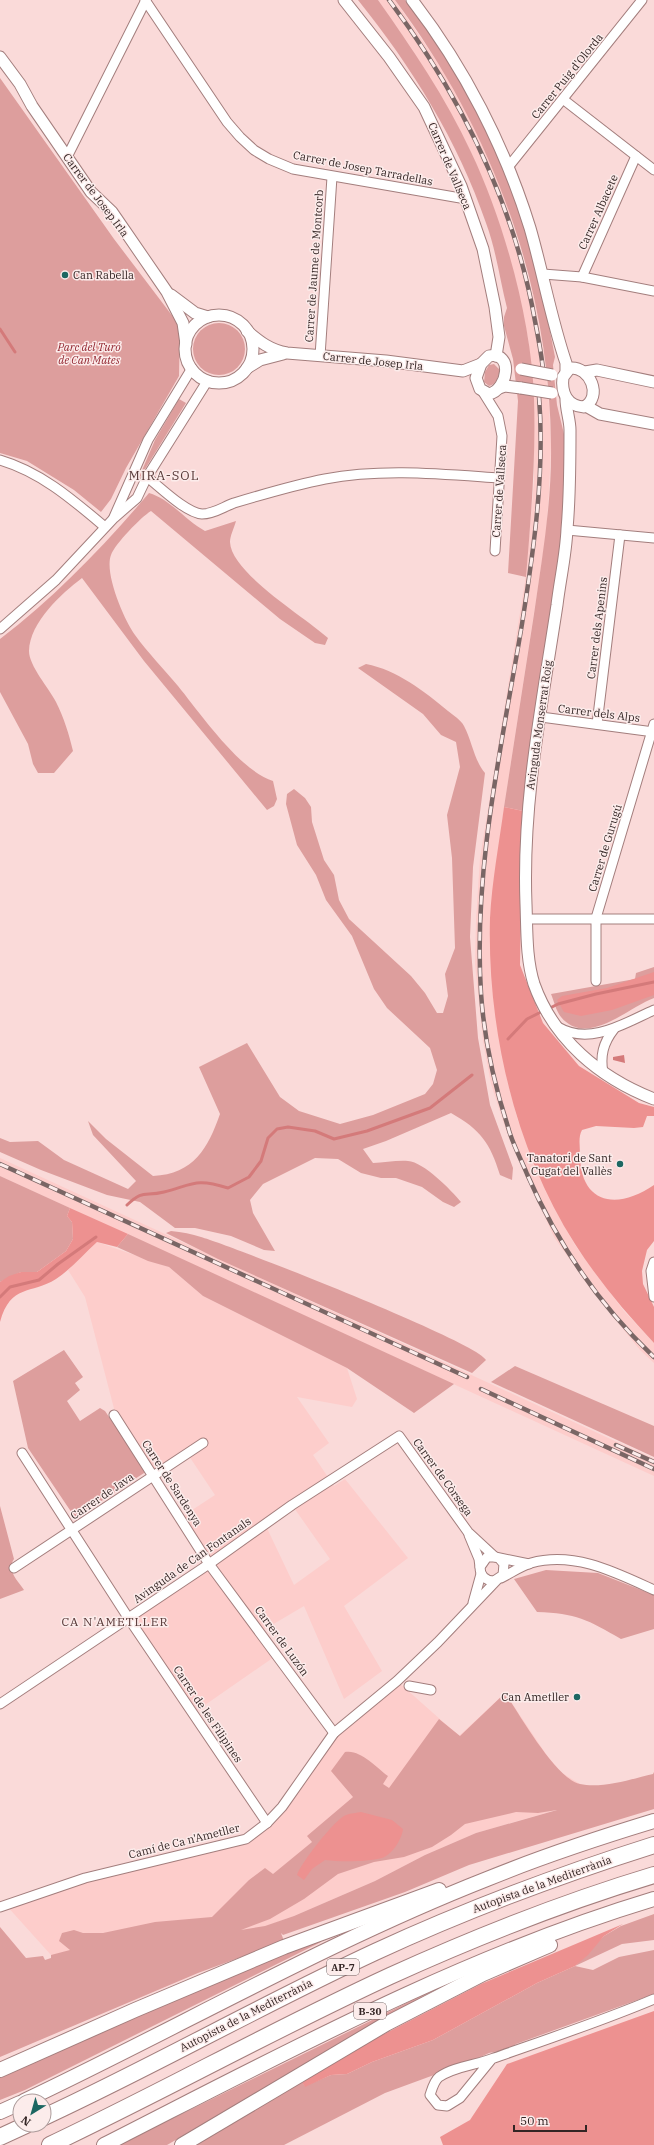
<svg xmlns="http://www.w3.org/2000/svg" width="654" height="2145" font-family="'IBM Plex Serif',serif">
	<style>
		.built { fill: #fdcdcb; fill-rule: evenodd }
		.green { fill: #dd9e9d; fill-rule: evenodd }
		.forest { fill: #ed9190 }
		.water { fill: #d47a7a }
		.lines { fill: none; stroke-linecap: round; stroke-linejoin: round }
		.stream { stroke: #d47a7a; stroke-width: 3 }
		.minor-casing { stroke: #a37e7d; stroke-width: 11 }
		.tertiary-casing { stroke: #a37e7d; stroke-width: 13 }
		.trunk-casing { stroke: #a37e7d; stroke-width: 16 }
		.motorway-casing { stroke: #a37e7d; stroke-width: 18 }
		.minor { stroke: #fff; stroke-width: 9 }
		.tertiary { stroke: #fff; stroke-width: 11 }
		.trunk { stroke: #fff; stroke-width: 14 }
		.motorway { stroke: #fff; stroke-width: 16 }
		.rail-casing { stroke: #7a6665; stroke-width: 4.5 }
		.rail { stroke: #fceceb; stroke-width: 3; stroke-dasharray: 9; stroke-linecap: butt }
		.tertiary-bridge-casing { stroke: #a37e7d; stroke-width: 13; stroke-linecap: butt }
		.tertiary-bridge { stroke: #fff; stroke-width: 11 }
		.poi-dot { fill: #1c6762; stroke: #fceceb; stroke-width: 1.5 }
		.labels { text-anchor: middle; dominant-baseline: central; stroke-width: 3; stroke-linejoin: round; paint-order: stroke }
		.shield { fill: #fceceb; stroke: #6f6160; stroke-width: 1 }
		.shield-label { font-size: 10px; font-weight: bold; fill: #332524 }
		.street-label { font-size: 11px; fill: #332524; stroke: #fceceb }
		.poi-label { font-size: 11px; fill: #332524; stroke: #fceceb; text-anchor: end }
		.park-label { font-size: 11px; font-style: italic; fill: #922630; stroke: #fceceb }
		.neighbourhood-label { font-size: 12px; letter-spacing: 1px; fill: #573837; stroke: #fceceb }
		.quarter-label { font-size: 13px; letter-spacing: 1px; fill: #573837; stroke: #fceceb }
	</style>
	<rect width="100%" height="100%" fill="#fadad9"/>
	<g class="built">
		<polygon points="378,0 395,0 444,72 471,120 505,197 534,299 544,354 549,406 551,446 549,492 546,535 504,807 490,918 507,1080 518,1121 557,1213 575,1245 598,1277 624,1311 654,1343 654,1363 640,1350 590,1288 554,1237 506,1130 491,1084 483,1041 475,964 476,920 480,858 525,582 534,481 534,398 528,338 518,291 485,185 471,152 449,111 412,49"/>
		<polygon points="0,1158 654,1459 654,1476 0,1176"/>
		<path d="M97,1242L169,1267L203,1296L347,1368L357,1399L352,1407L297,1397L329,1443L313,1455L334,1486L345,1479L408,1558L344,1606L382,1671L344,1699L304,1606L260,1632L277,1655L192,1714L129,1619L209,1564L180,1518L215,1495L187,1453L153,1475L117,1420L85,1297L68,1270ZM292,1505L330,1559L294,1585L265,1524Z"/>
		<polygon points="397,1681 459,1736 505,1693 548,1757 562,1773 580,1784 560,1809 476,1833 425,1855 375,1881 294,1916 250,1932 61,1962 51,1955 6,1905 85,1878 246,1839 267,1823 334,1733"/>
	</g>
	<g class="green">
		<path d="M358,0H378C412,48 446,98 471,152C504,221 532,322 534,399C536,458 531,517 526,577L508,573L518,401L513,359L504,326V317L507,308C500,280 496,250 486,223C458,141 412,67 358,0Z"/>
		<path d="M395,0H405C431,34 455,69 475,106C514,179 540,276 555,357L553,365L557,405L564,434L566,498L557,588L538,693L523,811L504,807C514,743 524,678 534,614C542,558 552,502 551,445C550,284 491,128 395,0Z"/>
		<polygon points="0,78 114,239 180,326 179,376 126,468 111,499 101,512 74,490 27,461 0,453"/>
		<circle cx="219" cy="349" r="26"/>
		<path d="M494,364L500,370C498,377 497,384 489,386L484,382L485,372L489,365Z"/>
		<polygon points="179,399 186,403 137,482 155,440"/>
		<path d="M149,493C170,499 185,520 205,531L236,521C234,528 230,536 230,542C231,573 305,617 328,638L325,645L315,643L280,619L151,511C141,517 115,544 111,555C104,573 124,620 135,635C148,653 164,669 178,686C200,713 240,771 273,781L277,799L274,806L267,810L144,661L82,578C61,594 30,622 29,651C29,666 49,688 56,702C64,718 69,734 73,751L54,773H38L33,764L28,744L0,692V639C55,597 104,546 149,493Z"/>
		<path d="M366,664C397,670 424,691 448,711C453,715 461,720 464,726C472,741 474,760 485,773L473,867L470,937L478,1038L490,1105L513,1168L512,1180L500,1175C490,1143 481,1130 451,1113L386,1141L363,1149L373,1163C384,1163 397,1160 408,1161C424,1162 451,1190 461,1202L454,1207L443,1202L422,1187L396,1178H381L361,1173L338,1159L315,1158L263,1184L250,1200L253,1213L275,1251L264,1250L231,1236L195,1228H175L140,1202L107,1195L41,1170L0,1152V1138L10,1142L38,1141L64,1160L128,1189L136,1181L93,1135L88,1121L106,1139L153,1176C194,1174 208,1148 220,1114L199,1067L247,1043L280,1097L299,1111L340,1124L373,1115L425,1094L433,1084L437,1070L430,1048L387,1008L374,989L352,936L326,900L316,875L297,845L286,804L287,794L294,789L305,798L311,807L312,822L324,860L334,875L339,900L349,919L411,976L425,993L437,1013H443L448,996L445,974L455,948L452,858L447,815L460,767L456,742L441,735L423,714L358,668Z"/>
		<path d="M654,967V998C627,1008 587,1048 561,1017C556,1011 554,1001 551,994L635,979L636,973Z"/>
		<polygon points="0,1176 70,1208 67,1216 72,1222 73,1239 66,1251 37,1272 21,1272 0,1282"/>
		<path d="M171,1231C182,1232 192,1234 201,1237C235,1247 477,1342 486,1360L472,1373L218,1259L166,1233Z"/>
		<polygon points="128,1234 454,1384 414,1413 347,1368 203,1296 169,1267 148,1261 117,1247"/>
		<polygon points="64,1350 83,1377 75,1383 80,1390 67,1401 80,1421 100,1408 105,1411 144,1469 144,1473 77,1517 74,1516 28,1448 13,1381"/>
		<polygon points="515,1366 654,1426 654,1457 491,1382"/>
		<path d="M0,1506L14,1559C6,1570 18,1581 24,1590L0,1599Z"/>
		<path d="M546,1570L598,1573L654,1595V1629L621,1639C588,1620 576,1613 537,1612L514,1579Z"/>
		<path d="M505,1693C520,1715 556,1779 580,1784C601,1789 632,1779 653,1774L654,1772V1809L469,1865L405,1892L283,1935L281,1933L284,1941L198,1973L0,2057V1927L26,1958L43,1956L45,1960L51,1958V1955L70,1950L59,1941L62,1933L74,1930L83,1933H103L155,1922L212,1917L249,1880L265,1868L273,1874L312,1842L307,1836L353,1797L331,1771L345,1752C360,1749 376,1767 388,1776L383,1784L389,1788L439,1719L460,1736ZM557,1810L476,1833L425,1855L375,1881L294,1916L265,1926L241,1930L270,1919L304,1899L338,1874L374,1862L404,1857L432,1847L451,1835L465,1824L516,1812L538,1813Z"/>
		<polygon points="654,1914 654,1940 622,1944 575,1966 593,1970 619,1957 654,1950 654,1994 516,2044 509,2049 489,2053 472,2061 385,2093 284,2145 192,2145 302,2082 305,2086 331,2075 347,2074 372,2062 433,2040 537,1983 575,1966 604,1936 621,1926"/>
		<polygon points="321,1939 321,1942 25,2090 0,2100 0,2078 120,2022"/>
		<polygon points="441,1986 167,2145 119,2145"/>
	</g>
	<g class="forest">
		<path d="M504,807L523,811L520,965L543,1023L579,1066L639,1103L654,1107V1116H647L643,1127L634,1128L596,1126L582,1130C578,1137 580,1146 580,1154C580,1205 618,1210 654,1185V1241L647,1250L642,1271L643,1284L654,1307V1343C625,1312 598,1280 575,1244C515,1149 487,1030 490,918C492,881 499,844 504,807Z"/>
		<polygon points="654,972 654,995 612,1010 581,1016 564,1012 557,1000 562,996 607,988"/>
		<path d="M70,1208L128,1234L117,1247L97,1242C84,1254 71,1269 56,1279C31,1295 11,1283 0,1322V1282L9,1276L21,1272H37L66,1251L73,1239L72,1222L67,1216Z"/>
		<path d="M361,1812L392,1820L403,1829C402,1839 392,1855 382,1858C367,1862 340,1862 325,1860L312,1869L304,1880L297,1875C300,1864 336,1818 346,1815C351,1813 357,1813 361,1812Z"/>
		<polygon points="623,1924 604,1936 588,1955 575,1966 537,1983 433,2040 372,2062 347,2074 331,2075 305,2087 302,2082 359,2047 481,1984"/>
		<polygon points="654,2011 654,2145 443,2145 440,2137 470,2120 507,2064"/>
	</g>
	<polygon class="water" points="624,1055 625,1063 613,1060 613,1057"/>
	<g class="lines">
		<g class="stream">
			<polyline points="0,329 15,352"/>
			<polyline points="548,1009 558,1004 596,994 654,982"/>
			<polyline points="508,1039 527,1019 543,1011"/>
			<path d="M127,1205C144,1189 144,1197 164,1192C194,1184 196,1178 228,1188L249,1177L261,1161L268,1138L277,1129L288,1127L315,1131L334,1139L367,1131L430,1108L472,1075"/>
			<polyline points="0,1297 10,1287 39,1280 58,1264 96,1237"/>
		</g>
		<defs>
			<g id="minor">
				<polyline points="145,0 227,122 240,137 254,150 269,159 293,169 466,199"/>
				<polyline points="564,100 654,170"/>
				<polyline points="67,157 146,0"/>
				<polyline points="509,166 642,0"/>
				<polyline points="543,274 582,277 654,291"/>
				<polyline points="582,277 636,156"/>
				<polyline points="320,356 332,177"/>
				<polyline points="483,392 498,416 502,436 495,551"/>
				<path d="M0,460C41,472 73,500 105,527"/>
				<path d="M147,477C160,487 186,513 202,514C214,514 223,507 234,503C264,494 294,485 325,479C382,468 441,474 499,478"/>
				<polyline points="114,517 148,440 192,368"/>
				<polyline points="567,530 654,538"/>
				<polyline points="0,629 56,580 114,518 137,498 147,477 208,380"/>
				<polyline points="541,717 654,732"/>
				<polyline points="597,724 620,535"/>
				<polyline points="533,919 654,919"/>
				<polyline points="596,981 596,918 654,724"/>
				<path d="M558,1027C590,1046 625,1023 654,1010"/>
				<path d="M603,1073C600,1056 603,1043 614,1029"/>
				<polyline points="654,1262 651,1271 654,1297"/>
				<polyline points="114,1415 209,1564 334,1733"/>
				<polyline points="22,1453 129,1619 267,1823"/>
				<polyline points="469,1535 479,1559 480,1567"/>
				<path d="M499,1558L504,1564L503,1575L494,1581C485,1581 480,1575 480,1567L487,1557H495L529,1564"/>
				<polyline points="14,1568 203,1443"/>
				<path d="M501,1578C511,1573 521,1566 531,1563C574,1551 615,1572 654,1590"/>
				<polyline points="473,1603 481,1574"/>
				<polyline points="409,1686 431,1690"/>
				<polyline points="0,1704 209,1564 292,1505 399,1436 468,1532 495,1557"/>
				<polyline points="0,1907 85,1878 246,1839 267,1823 282,1807 334,1733 397,1681 438,1642 497,1580"/>
				<path d="M491,2060L460,2098L447,2106L438,2105L430,2095C432,2089 434,2081 439,2077C455,2066 477,2065 494,2058C548,2039 602,2021 654,1999"/>
			</g>
			<g id="tertiary">
				<polyline points="344,0 389,57 424,107 461,186 483,249 495,307 499,337 496,356"/>
				<path d="M412,0C464,67 505,147 530,228C543,273 551,319 566,363V371"/>
				<polyline points="0,57 20,84 32,106 91,192 112,212 167,292 183,323 186,344"/>
				<polyline points="171,295 195,313 208,317"/>
				<circle cx="219" cy="349" r="34"/>
				<path d="M247,331C260,342 270,350 287,353L386,361L463,371L481,364"/>
				<path d="M489,356C514,351 508,390 489,394L480,389L476,378L481,364Z"/>
				<polyline points="247,368 260,360 283,354"/>
				<path d="M570,368C590,366 603,397 584,407C567,406 561,393 563,377Z"/>
				<polyline points="585,372 597,370 654,382"/>
				<polyline points="499,388 505,386 521,388"/>
				<path d="M566,399C566,410 570,420 570,430C570,462 570,496 567,529C566,554 560,580 557,605C542,704 522,803 526,904C527,930 526,959 534,984C554,1040 600,1078 654,1099"/>
				<polyline points="586,406 600,414 654,424"/>
			</g>
			<g id="trunk">
				<polyline points="0,2070 135,2010 284,1947 439,1890"/>
				<path d="M24,2101C178,2028 327,1942 487,1879C541,1857 598,1838 654,1821"/>
				<polyline points="0,2112 20,2103"/>
				<path d="M104,2145C283,2054 461,1957 654,1899"/>
				<polyline points="182,2145 386,2024 483,1974 550,1945"/>
			</g>
			<g id="motorway">
				<path d="M44,2117C156,2065 263,2004 375,1952C466,1910 559,1875 654,1845"/>
				<polyline points="0,2137 26,2125"/>
				<path d="M50,2145C164,2091 275,2029 390,1976C476,1937 564,1902 654,1875"/>
			</g>
		</defs>
		<use href="#minor" class="minor-casing"/>
		<use href="#tertiary" class="tertiary-casing"/>
		<use href="#trunk" class="trunk-casing"/>
		<use href="#motorway" class="motorway-casing"/>
		<use href="#minor" class="minor"/>
		<use href="#tertiary" class="tertiary"/>
		<use href="#trunk" class="trunk"/>
		<use href="#motorway" class="motorway"/>
		<defs>
			<g id="rail">
				<path d="M389,0C460,95 514,203 535,321C538,336 541,352 543,369"/>
				<path d="M539,396C545,473 534,548 522,624C502,745 473,869 481,993C484,1038 494,1084 508,1127C512,1143 521,1159 527,1174C557,1243 600,1306 654,1357"/>
				<polyline points="0,1164 467,1377"/>
				<polyline points="481,1389 654,1469"/>
				<polyline points="616,1445 654,1462"/>
			</g>
		</defs>
		<use href="#rail" class="rail-casing"/>
		<use href="#rail" class="rail"/>
		<defs>
			<g id="tertiary-bridge">
				<polyline points="521,369 552,375"/>
				<polyline points="521,388 552,393"/>
			</g>
		</defs>
		<use href="#tertiary-bridge" class="tertiary-bridge-casing"/>
		<use href="#tertiary-bridge" class="tertiary-bridge"/>
	</g>
	<g class="poi-dot">
		<circle cx="65" cy="275" r="4"/>
		<circle cx="620" cy="1164" r="4"/>
		<circle cx="577" cy="1697" r="4"/>
	</g>
	<g class="labels">
		<g class="shield">
			<rect x="327" y="1959" width="32" height="16" rx="3"/>
			<rect x="354" y="2003" width="32" height="16" rx="3"/>
		</g>
		<g class="shield-label">
			<text x="343" y="1967">AP-7</text>
			<text x="370" y="2011">B-30</text>
		</g>
		<g class="street-label">
			<text transform="translate(567 76) rotate(-51)">Carrer Puig d'Olorda</text>
			<text transform="translate(450 166) rotate(67)">Carrer de Vallseca</text>
			<text transform="translate(363 168) rotate(11)">Carrer de Josep Tarradellas</text>
			<text transform="translate(96 195) rotate(53)">Carrer de Josep Irla</text>
			<text transform="translate(598 212) rotate(-66)">Carrer Albacete</text>
			<text transform="translate(314 266) rotate(-86)">Carrer de Jaume de Montcorb</text>
			<text transform="translate(373 361) rotate(6)">Carrer de Josep Irla</text>
			<text transform="translate(499 491) rotate(-86)">Carrer de Vallseca</text>
			<text transform="translate(597 628) rotate(-83)">Carrer dels Apenins</text>
			<text transform="translate(599 713) rotate(7)">Carrer dels Alps</text>
			<text transform="translate(539 725) rotate(-82)">Avinguda Monserrat Roig</text>
			<text transform="translate(605 848) rotate(-73)">Carrer de Gurugú</text>
			<text transform="translate(443 1477) rotate(54)">Carrer de Còrsega</text>
			<text transform="translate(172 1483) rotate(57)">Carrer de Sardenya</text>
			<text transform="translate(102 1496) rotate(-34)">Carrer de Java</text>
			<text transform="translate(192 1560) rotate(-35)">Avinguda de Can Fontanals</text>
			<text transform="translate(282 1641) rotate(54)">Carrer de Luzón</text>
			<text transform="translate(208 1714) rotate(56)">Carrer de les Filipines</text>
			<text transform="translate(184 1841) rotate(-14)">Camí de Ca n'Ametller</text>
			<text transform="translate(542 1884) rotate(-20)">Autopista de la Mediterrània</text>
			<text transform="translate(246 2015) rotate(-27)">Autopista de la Mediterrània</text>
		</g>
		<g class="poi-label">
			<text x="73" y="275" text-anchor="start">Can Rabella</text>
			<text x="612" y="1158">Tanatori de Sant<tspan x="612" dy="13">Cugat del Vallès</tspan></text>
			<text x="569" y="1697">Can Ametller</text>
		</g>
		<g class="park-label">
			<text x="89" y="347">Parc del Turó<tspan x="89" dy="13">de Can Mates</tspan></text>
		</g>
		<g class="neighbourhood-label">
			<text x="115" y="1621">CA N'AMETLLER</text>
		</g>
		<g class="quarter-label">
			<text x="164" y="475">MIRA-SOL</text>
		</g>
	</g>
	<g transform="translate(32 2113) rotate(217)"><circle r="19" fill="#fceceb" stroke="#ac9c9b"/>
	<path d="M0-3L7 15L0 10L-7 15Z" fill="#1c6762"/>
	<text y="-6" font-size="11" font-weight="bold" text-anchor="middle" fill="#332524">N</text>
	</g>
	<path d="M514 2125v6h72v-6" fill="none" stroke="#332524" stroke-width="2"/>
	<text x="520" y="2125" font-size="12" fill="#332524" stroke="#fceceb" stroke-width="3" paint-order="stroke">50 m</text>
</svg>
